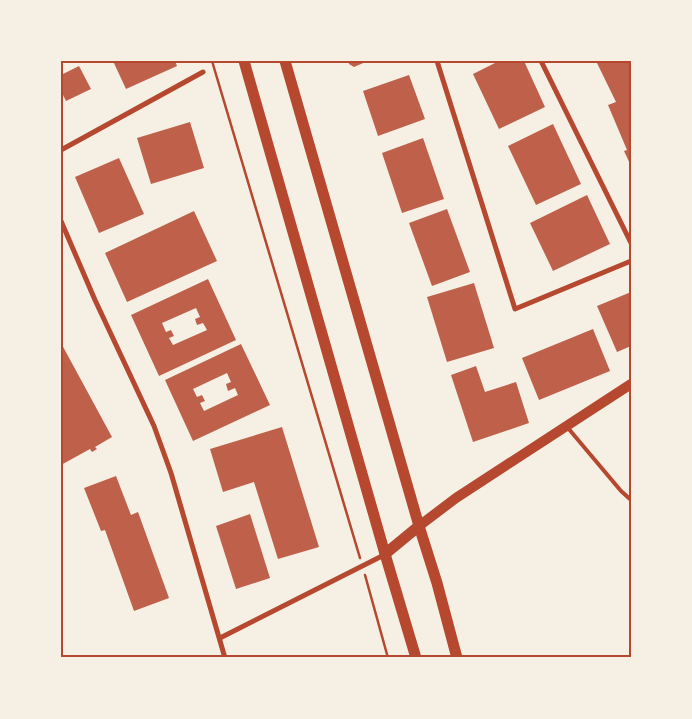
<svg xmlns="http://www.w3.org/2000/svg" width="692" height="719" font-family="'PT Sans Narrow',sans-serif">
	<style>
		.building { fill: #bf614a; fill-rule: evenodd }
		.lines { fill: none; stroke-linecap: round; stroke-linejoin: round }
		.path { stroke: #b5482f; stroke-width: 2.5 }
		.service { stroke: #b5482f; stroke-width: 4 }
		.minor { stroke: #b5482f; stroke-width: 5 }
		.secondary { stroke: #b5482f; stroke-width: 10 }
		.primary { stroke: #b5482f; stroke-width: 11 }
		.neatline { fill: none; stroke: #b5482f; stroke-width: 2 }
	</style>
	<rect width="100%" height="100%" fill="#f6efe4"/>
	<g class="building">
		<polygon points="113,61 175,61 177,66 126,89"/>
		<polygon points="348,61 368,61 354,67 349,64"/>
		<polygon points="499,61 524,61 545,107 499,129 473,74"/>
		<polygon points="596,61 631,61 631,166 624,151 627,150 608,105 616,102"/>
		<polygon points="79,66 91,89 66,101 61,91 61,75"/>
		<polygon points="409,75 425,119 378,136 363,91"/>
		<polygon points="190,122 204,168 151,184 137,138"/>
		<polygon points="553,124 581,184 536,205 508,146"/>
		<polygon points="423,138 444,199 402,213 382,153"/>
		<polygon points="119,158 144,214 99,233 75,177"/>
		<polygon points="587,195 610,244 553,271 530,223"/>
		<polygon points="447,209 470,272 432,286 409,223"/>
		<polygon points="194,211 217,261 127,302 105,253"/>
		<path d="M208,279L236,340L159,376L131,315ZM196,308L200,317L195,319L197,325L203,323L207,330L173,345L169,338L174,336L171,330L166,332L162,323Z"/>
		<polygon points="474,283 494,348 447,362 427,297"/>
		<polygon points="631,292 631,346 617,352 597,306"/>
		<polygon points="593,329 610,371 539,400 522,358"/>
		<polygon points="61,343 112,437 95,447 97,449 92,452 90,449 61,465"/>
		<path d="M241,344L270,405L193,441L165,380ZM227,373L231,382L226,384L228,391L235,388L238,395L204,411L200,403L205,401L202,395L197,397L193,389Z"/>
		<polygon points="476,366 485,392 516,382 529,423 473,442 451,375"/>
		<polygon points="282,427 319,547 278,559 254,482 223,492 210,449"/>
		<polygon points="116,476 131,515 138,512 169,598 134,611 105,530 101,531 84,488"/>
		<polygon points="250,514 270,578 236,589 216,526"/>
	</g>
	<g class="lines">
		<g class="path">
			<polyline points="212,61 360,558"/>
			<polyline points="365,575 388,658"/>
		</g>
		<polyline class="service" points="568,428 621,491 631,500"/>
		<g class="minor">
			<polyline points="437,61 515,309 631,261"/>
			<polyline points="541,61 631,243"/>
			<polyline points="61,150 203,72"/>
			<polyline points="61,221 95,300 154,426 171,473 225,658"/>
			<polyline points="220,638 384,555"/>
		</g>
		<polyline class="secondary" points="419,526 456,498 631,384"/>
		<g class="primary">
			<polyline points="244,61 385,554 416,658"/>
			<polyline points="285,61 419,526 437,583 457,658"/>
			<polyline points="385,554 419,526"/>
		</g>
	</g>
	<rect width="692" height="719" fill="none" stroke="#f6efe4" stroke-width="125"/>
	<rect x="62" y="62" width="568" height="594" class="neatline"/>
</svg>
